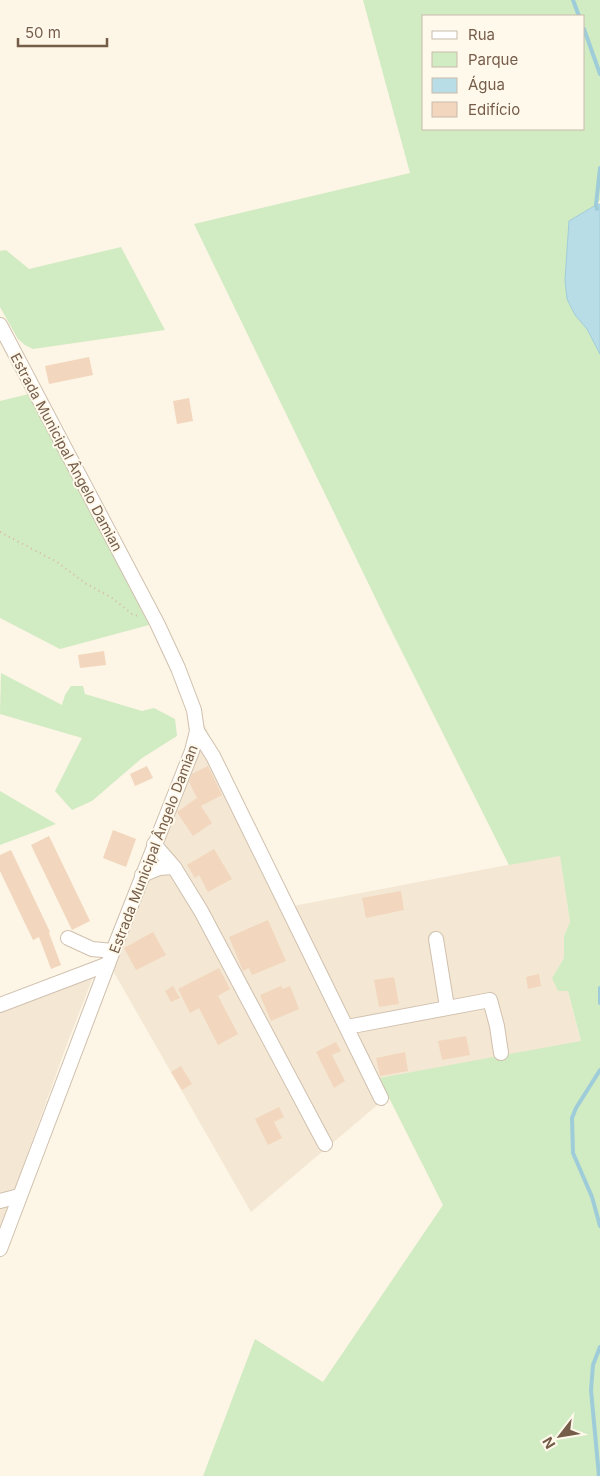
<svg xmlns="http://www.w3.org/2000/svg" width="600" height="1476" font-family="Inter,sans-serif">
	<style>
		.residential { fill: #f4e8d4 }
		.green { fill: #d1ebc3; fill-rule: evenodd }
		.water { fill: #b9dde7; stroke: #9fccd9 }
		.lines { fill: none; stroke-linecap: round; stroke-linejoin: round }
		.stream { stroke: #9fccd9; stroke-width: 4 }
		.building { fill: #f2d6bd }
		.minor-casing { stroke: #d0c0ae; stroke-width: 16 }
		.path { stroke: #d8b99f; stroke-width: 2; stroke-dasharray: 1 4; stroke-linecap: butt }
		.minor { stroke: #fff; stroke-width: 14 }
		.labels { text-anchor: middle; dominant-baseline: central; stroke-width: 4; stroke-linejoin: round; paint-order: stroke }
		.street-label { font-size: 14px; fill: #765d4a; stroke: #fff9ec }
	</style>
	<rect width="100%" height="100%" fill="#fdf5e5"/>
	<g class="residential">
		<polygon points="205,726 293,906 560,855 570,922 564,936 564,958 552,978 568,991 581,1042 380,1078 388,1096 251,1212 112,969"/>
		<polygon points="100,959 67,1044 0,1230 0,998"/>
	</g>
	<g class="green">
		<path d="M363,0H600V200L596,205L569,221L565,280L567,299L575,315L587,329L600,354V1476H203L255,1339L323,1382L443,1205L379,1078L581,1041L568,991H558L552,978L564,958V936L570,922L560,856L509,865L388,624L194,224L410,173ZM424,16H584V129H424Z"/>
		<polygon points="121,247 165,330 33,349 25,345 18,339 0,307 0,251 6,250 29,269"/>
		<polygon points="29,394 89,507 149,625 60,649 0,618 0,401"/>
		<polygon points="1,673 62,705 65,695 71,686 83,686 85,694 142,711 154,708 175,719 177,736 142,758 92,801 72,810 55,791 82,738 0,714"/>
		<polygon points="0,791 56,824 0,845"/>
	</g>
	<polygon class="water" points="600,204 600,354 587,329 575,315 567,299 565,280 569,221 596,205"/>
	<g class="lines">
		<g class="stream">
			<polyline points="573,0 579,16"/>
			<polyline points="584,29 600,74"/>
			<polyline points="597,209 596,205 600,168"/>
			<polyline points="600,988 600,1003"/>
			<polyline points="600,1070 576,1108 572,1118 573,1153 592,1197 600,1226"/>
			<polyline points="599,1476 591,1390 593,1365 600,1347"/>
		</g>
	</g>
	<g class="building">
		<polygon points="89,357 93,375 49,384 45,366"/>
		<polygon points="189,398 193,421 177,424 173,401"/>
		<polygon points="104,651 106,665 80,668 78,655"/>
		<polygon points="147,766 153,778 135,786 130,774"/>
		<polygon points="208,766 222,795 201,806 212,823 193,836 177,812 197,798 189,782 192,774"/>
		<polygon points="113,830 136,839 126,867 103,858"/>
		<polygon points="49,836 90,921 72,930 31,845"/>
		<polygon points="214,849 232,879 208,892 199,875 195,878 187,865"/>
		<polygon points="11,850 50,932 49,933 61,965 51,969 39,937 33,940 0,871 0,855"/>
		<polygon points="401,891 404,910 366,918 362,898"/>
		<polygon points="268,920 286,961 252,975 249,968 243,971 229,937"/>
		<polygon points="153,932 166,955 136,970 124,948"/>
		<polygon points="219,968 230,989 218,996 238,1034 218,1045 199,1008 190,1013 178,989"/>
		<polygon points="539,974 541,986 528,989 526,977"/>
		<polygon points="394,977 399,1004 379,1007 374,980"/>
		<polygon points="173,986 180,998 171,1002 165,991"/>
		<polygon points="281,986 283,989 290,986 299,1009 271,1021 260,995"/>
		<polygon points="466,1036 470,1055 442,1060 438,1041"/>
		<polygon points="336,1042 341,1051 332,1055 345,1081 334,1088 316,1052"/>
		<polygon points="405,1052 408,1071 380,1076 376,1058"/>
		<polygon points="181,1066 192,1084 182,1090 171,1072"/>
		<polygon points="279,1107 284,1117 274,1122 282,1138 268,1145 255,1119"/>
	</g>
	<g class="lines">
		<defs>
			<g id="minor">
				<polyline points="0,325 157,623 178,668 194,710 197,731 192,751 113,951 0,1249"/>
				<polyline points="197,731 213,756 381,1098"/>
				<polyline points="154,844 174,867 201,911 325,1144"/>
				<polyline points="142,875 159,868 174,867"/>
				<polyline points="68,938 92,949 113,951"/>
				<polyline points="436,939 447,1007"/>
				<polyline points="0,1005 108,964"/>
				<polyline points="347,1027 490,1000 497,1026 501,1053"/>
				<polyline points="0,1201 19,1196"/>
			</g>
		</defs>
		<use href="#minor" class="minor-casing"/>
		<polyline class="path" points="0,532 57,562 85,583 112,598 132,614 140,617"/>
		<use href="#minor" class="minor"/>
	</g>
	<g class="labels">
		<g class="street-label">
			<text transform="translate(67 452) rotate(62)">Estrada Municipal Ângelo Damian</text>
			<text transform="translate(153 849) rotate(-69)">Estrada Municipal Ângelo Damian</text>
		</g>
	</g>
	<rect x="422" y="15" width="162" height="115" fill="#fff9ec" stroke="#c8bbab"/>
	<rect x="432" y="31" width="25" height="8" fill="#ffffff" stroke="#c8bbab"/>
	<text x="468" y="40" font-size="15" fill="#765d4a">Rua</text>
	<rect x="432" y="52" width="25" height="15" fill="#d1ebc3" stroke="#c8bbab"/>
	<text x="468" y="65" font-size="15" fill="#765d4a">Parque</text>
	<rect x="432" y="78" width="25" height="15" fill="#b9dde7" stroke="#c8bbab"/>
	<text x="468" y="90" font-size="15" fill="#765d4a">Água</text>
	<rect x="432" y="102" width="25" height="15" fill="#f2d6bd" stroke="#c8bbab"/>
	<text x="468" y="115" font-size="15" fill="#765d4a">Edifício</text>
	<g transform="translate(560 1436) rotate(239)" stroke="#fff9ec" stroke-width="4" paint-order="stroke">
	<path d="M0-4L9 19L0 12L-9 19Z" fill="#765d4a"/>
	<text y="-8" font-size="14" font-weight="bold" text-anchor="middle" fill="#765d4a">N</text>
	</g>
	<path d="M18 38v8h89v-8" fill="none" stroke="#765d4a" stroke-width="2.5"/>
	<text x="25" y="38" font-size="15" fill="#765d4a" stroke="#fff9ec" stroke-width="4" paint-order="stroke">50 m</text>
</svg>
